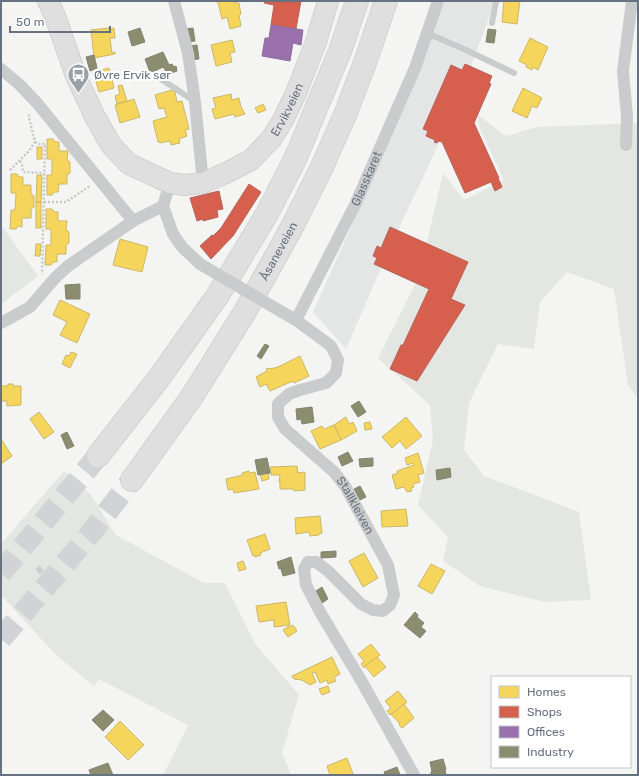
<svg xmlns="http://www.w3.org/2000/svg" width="639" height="776" font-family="Rubik,sans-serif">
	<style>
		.built { fill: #e4e5e5 }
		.green { fill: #e3e6e1 }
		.homes { fill: #f6d55c; stroke: #cbb767 }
		.shops { fill: #d6604d; stroke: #b5655c }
		.offices { fill: #9970ab; stroke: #8a719e }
		.industry { fill: #8c8c6e; stroke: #818473 }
		.building { fill: #cccdce; stroke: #e3e3e2 }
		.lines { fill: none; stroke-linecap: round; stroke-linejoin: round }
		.motorway-tunnel { stroke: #d1d4d6; stroke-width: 22; stroke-dasharray: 22 11; stroke-linecap: butt }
		.primary-casing { stroke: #d1d1d2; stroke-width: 22 }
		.motorway-casing { stroke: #d1d2d2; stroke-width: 24 }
		.path { stroke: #c7c8c8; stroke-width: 2.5; stroke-dasharray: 2 2; stroke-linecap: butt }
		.service { stroke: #cacbcc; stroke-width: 6 }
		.minor { stroke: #cacbcc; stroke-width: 12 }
		.primary { stroke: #dfdfdf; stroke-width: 20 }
		.motorway { stroke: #dfdfdf; stroke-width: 22 }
		.minor-bridge { stroke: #cacbcc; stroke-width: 12 }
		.labels { text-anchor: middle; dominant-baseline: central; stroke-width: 4; stroke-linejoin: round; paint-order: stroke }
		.poi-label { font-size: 12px; fill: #677280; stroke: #fff; text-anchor: start }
		.street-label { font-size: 12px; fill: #677280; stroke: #fff }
	</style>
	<rect width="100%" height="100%" fill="#f4f4f3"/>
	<polygon class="built" points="443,1 495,1 456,107 391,245 346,349 313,312 357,214 416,76"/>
	<g class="green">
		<polygon points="478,115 506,136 537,127 638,123 638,398 628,385 614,289 567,272 540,302 534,349 498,344 469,403 464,450 484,476 579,512 591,600 545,602 480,586 443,561 448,537 418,505 433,440 430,405 378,358 419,277 443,173 464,200 504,180 480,129"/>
		<polygon points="1,225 38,276 1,304"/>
		<polygon points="64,471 91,495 116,535 204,583 225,583 256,645 299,695 282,752 291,775 163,775 188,725 99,679 94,686 56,655 1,595 1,544"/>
	</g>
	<g class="homes">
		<polygon points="216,1 234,1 235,3 239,3 241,14 239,15 241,26 230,29 227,17 222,19 218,2 216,2"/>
		<polygon points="504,1 520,1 517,24 502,22"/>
		<polygon points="109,28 109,29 114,28 115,38 110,38 112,53 115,52 115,54 94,58 91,30"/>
		<polygon points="530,38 548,47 538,70 533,67 532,70 526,67 527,65 519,61"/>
		<polygon points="232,40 235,52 230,53 232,62 216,66 211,45"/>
		<polygon points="109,68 114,88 99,92 93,72"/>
		<polygon points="122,85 127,101 117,104 115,96 120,94 118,86"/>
		<polygon points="523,88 542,98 537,108 532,106 527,118 512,111"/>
		<polygon points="172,90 175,92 177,102 182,101 189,129 185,130 187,136 179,139 180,143 171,145 170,141 160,143 159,142 158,142 153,121 167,117 164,108 159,109 155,95"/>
		<polygon points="231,94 232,100 239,98 241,107 245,114 235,117 234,114 215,119 212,109 216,108 213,98"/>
		<polygon points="134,99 140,117 120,123 115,105"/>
		<polygon points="263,104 266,110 258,113 255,108"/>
		<polygon points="47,139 53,139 55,142 59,142 59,151 68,151 67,160 70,162 70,173 67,175 67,184 59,184 58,192 54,192 52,195 47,195 47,175 52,175 52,159 47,159"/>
		<rect x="37" y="147" width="5" height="12"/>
		<polygon points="11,174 17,174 19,177 23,177 23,185 31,185 31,194 34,196 34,207 31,209 31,218 22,218 22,227 18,226 16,229 10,229 11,210 15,210 16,193 11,193"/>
		<polygon points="37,175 42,175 41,202 36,202"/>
		<rect x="36" y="202" width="5" height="26"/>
		<polygon points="46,209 52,209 54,212 58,212 58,221 67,221 66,230 69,232 69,243 66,245 66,254 57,254 57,262 53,262 51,265 45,265 46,245 51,245 51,229 46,229"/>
		<polygon points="120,239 148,247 142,272 113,265"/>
		<polygon points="36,244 41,244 40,256 35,256"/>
		<polygon points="60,300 90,314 77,343 60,335 67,322 53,315"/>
		<polygon points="71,352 77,354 70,368 62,364 66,355 69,356"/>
		<polygon points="300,356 309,376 294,383 293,381 270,391 266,384 260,387 256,377 267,371 266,369 270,368 270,369 278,367"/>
		<polygon points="8,384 13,384 13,386 21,386 21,405 7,406 7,401 1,401 1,386 8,386"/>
		<polygon points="39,412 54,432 44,439 30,419"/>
		<polygon points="346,417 349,424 353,422 357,431 341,440 334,425"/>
		<polygon points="406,417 422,436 406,449 400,441 392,448 382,437"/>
		<polygon points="370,422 372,429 365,430 364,423"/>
		<polygon points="334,425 341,440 320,449 311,431 322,426 324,429"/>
		<polygon points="1,439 12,456 1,464"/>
		<polygon points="418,453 424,473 418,475 420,482 413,484 414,487 411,488 412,491 407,492 404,487 396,489 392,475 398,473 397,471 414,465 413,463 407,465 405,458"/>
		<polygon points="297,466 298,473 305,472 305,490 294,491 294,489 280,489 280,482 279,482 280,475 271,475 270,467"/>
		<polygon points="249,471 250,473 255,472 259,489 234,493 233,489 228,490 226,479 243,475 242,473"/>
		<polygon points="268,472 269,479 262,481 260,474"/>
		<polygon points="406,509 408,526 382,527 381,511"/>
		<polygon points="320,516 322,533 319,534 319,535 310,536 309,532 296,534 295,518"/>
		<polygon points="265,534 270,549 260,553 261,555 255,557 254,555 253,556 247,540"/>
		<polygon points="364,553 378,578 363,587 349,561"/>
		<polygon points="243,561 246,569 239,571 237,563"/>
		<polygon points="431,564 445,571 432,594 418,586"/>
		<polygon points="286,602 290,625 274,627 274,620 259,622 256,606"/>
		<polygon points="293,625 297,631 288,637 283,630 289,626 290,627"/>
		<polygon points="371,644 380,655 373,661 372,660 364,668 361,664 364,661 358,654"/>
		<polygon points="332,657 340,674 334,677 336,681 328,684 327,680 320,683 315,672 312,673 316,682 310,685 302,680 294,679 292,676"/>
		<polygon points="377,657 386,667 374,677 365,666"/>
		<polygon points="328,686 330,692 322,695 319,689"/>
		<polygon points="398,691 407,702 390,715 387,711 391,708 385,701"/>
		<polygon points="404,704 414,718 402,728 399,725 400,724 391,714"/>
		<polygon points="120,721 144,745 128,760 105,737"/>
		<polygon points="347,758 353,774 350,775 330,775 327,766"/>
	</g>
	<g class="shops">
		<polygon points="265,1 301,1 296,29 271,25 274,5 264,3"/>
		<polygon points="465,64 492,76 489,83 491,84 474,123 499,178 498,178 502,187 495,191 491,182 465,193 442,142 438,141 437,143 434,142 435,140 426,136 428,131 423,129 451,65 462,70"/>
		<polygon points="249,184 261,192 233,236 211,259 200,246 212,235 213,236 221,228"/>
		<polygon points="219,191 223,209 217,210 218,217 203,221 203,219 197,221 190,198"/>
		<polygon points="390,227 468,262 451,299 465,305 417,381 390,369 401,345 403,345 429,289 374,264 377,258 373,256 377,246 381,248"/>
	</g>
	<polygon class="offices" points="271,25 303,30 301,45 293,43 290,61 262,56 265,38 269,38"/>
	<g class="industry">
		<polygon points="140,28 145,42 132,46 128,32"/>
		<polygon points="193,28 195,41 188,42 185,29"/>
		<polygon points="488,29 496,30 494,43 486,42"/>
		<polygon points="197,45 199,59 190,60 188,46"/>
		<polygon points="163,52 169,65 172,64 174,67 176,66 177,71 168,74 163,67 153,72 153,71 150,72 145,59"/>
		<polygon points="94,55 97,68 90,71 86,57"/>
		<polygon points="80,284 80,299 66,299 65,285"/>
		<polygon points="265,344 269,346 261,359 257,356"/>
		<polygon points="359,401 366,412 358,417 351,406"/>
		<polygon points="312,407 314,422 302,424 301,419 297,420 296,409"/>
		<polygon points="67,432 74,446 67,449 61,435"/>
		<polygon points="348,452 353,461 342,466 338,457"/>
		<polygon points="267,458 270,473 258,475 255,460"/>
		<polygon points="373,458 373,466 360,467 359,459"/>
		<polygon points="450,468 451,477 437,480 436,470"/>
		<polygon points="360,486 366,497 360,500 354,489"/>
		<polygon points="336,551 336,557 321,558 321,552"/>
		<polygon points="291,557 293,565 279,569 277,562"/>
		<polygon points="293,565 295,573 283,576 281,569"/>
		<polygon points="322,587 328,599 322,603 316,591"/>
		<polygon points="415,612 418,615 417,617 424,623 421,627 426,631 420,638 404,625"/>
		<polygon points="103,710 114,720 103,731 92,720"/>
		<polygon points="443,759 446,769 432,772 430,762"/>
		<polygon points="108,763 113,775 91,775 89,770"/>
		<polygon points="397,767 400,775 385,775 384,772"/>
		<polygon points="445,769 446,775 431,775 431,772"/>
	</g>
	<polygon class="building" points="40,565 44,571 39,575 35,569"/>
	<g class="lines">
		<g class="motorway-tunnel">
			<polyline points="1,573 98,456"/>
			<polyline points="1,639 90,534 132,480"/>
		</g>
		<defs>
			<g id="primary">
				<path id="s3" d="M48,1L55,16L76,76L94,115L111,145L129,164L170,183L185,185L203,183L228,172L251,160L272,138L283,120L296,93L316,42L328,1"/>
			</g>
			<g id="motorway">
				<polyline points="98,456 159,378 218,295 268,212 296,157 340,51 357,1"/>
				<path id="s4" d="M132,480L191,398L246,310L291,229L321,169L345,115L366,60L386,1"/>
			</g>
		</defs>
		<use href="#primary" class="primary-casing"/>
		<use href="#motorway" class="motorway-casing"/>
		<g class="path">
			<polyline points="35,142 39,144 45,144 42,274"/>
			<polyline points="20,161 22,165 23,172 44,173"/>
			<polyline points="10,170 29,151 35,142 29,118 29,113"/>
			<polyline points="44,202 66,202 90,186"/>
		</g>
		<g class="service">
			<polyline points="492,23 496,1"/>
			<polyline points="427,33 466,50 514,73"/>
			<polyline points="160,76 161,79 194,101"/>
		</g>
		<g class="minor">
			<polyline points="174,1 188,53 195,102 203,183"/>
			<polyline points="1,69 19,84 37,103 133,221"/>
			<polyline points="626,145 627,116 623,71 632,1"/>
			<polyline points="163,206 173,234 182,247 200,264"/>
			<path id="s1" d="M282,312L296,320L331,346L338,360L336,373L326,383L300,390L289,394L278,404V417L285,429L334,472L345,486L388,565L394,595L390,605L383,611L373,610L361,604L328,571L316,562H308L304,569L306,585L320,612L362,682L414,775"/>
			<path id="s2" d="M296,320L355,205L415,68L438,1"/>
			<polyline points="1,323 30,307 56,277 68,266 133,221 163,206 170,183"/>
		</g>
		<use href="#primary" class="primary"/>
		<use href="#motorway" class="motorway"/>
		<polyline class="minor-bridge" points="200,264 282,312"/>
	</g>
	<defs>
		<symbol id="bus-pin" viewBox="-11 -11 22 30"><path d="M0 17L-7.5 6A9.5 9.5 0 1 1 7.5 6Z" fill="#98a0a8" stroke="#fff"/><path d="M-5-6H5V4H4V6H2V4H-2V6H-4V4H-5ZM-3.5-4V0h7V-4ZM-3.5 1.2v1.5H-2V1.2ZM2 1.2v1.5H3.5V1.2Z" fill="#fff"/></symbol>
	</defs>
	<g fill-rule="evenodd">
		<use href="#bus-pin" x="66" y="62" width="25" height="34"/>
	</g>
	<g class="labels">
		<g class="poi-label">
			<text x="94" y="75">Øvre Ervik sør</text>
		</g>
		<g class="street-label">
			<text stroke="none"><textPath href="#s3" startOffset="378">Ervikveien</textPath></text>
			<text stroke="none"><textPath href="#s2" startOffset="158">Glasskaret</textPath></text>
			<text stroke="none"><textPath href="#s4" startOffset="272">Åsaneveien</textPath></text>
			<text stroke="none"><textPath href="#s1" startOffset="288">Stallkleiven</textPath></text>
		</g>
	</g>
	<rect width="639" height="776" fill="none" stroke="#677280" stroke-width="4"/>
	<rect x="491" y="676" width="140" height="92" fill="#ffffff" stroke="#c2c7cc"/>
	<rect x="499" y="686" width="20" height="12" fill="#f6d55c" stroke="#c2c7cc"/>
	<text x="527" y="696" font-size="12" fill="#677280">Homes</text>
	<rect x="499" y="706" width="20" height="12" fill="#d6604d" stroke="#c2c7cc"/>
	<text x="527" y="716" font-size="12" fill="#677280">Shops</text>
	<rect x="499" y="726" width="20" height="12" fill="#9970ab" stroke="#c2c7cc"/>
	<text x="527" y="736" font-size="12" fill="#677280">Offices</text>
	<rect x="499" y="746" width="20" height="12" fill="#8c8c6e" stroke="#c2c7cc"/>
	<text x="527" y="756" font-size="12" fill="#677280">Industry</text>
	<path d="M10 26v6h100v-6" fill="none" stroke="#677280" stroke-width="2"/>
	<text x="16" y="26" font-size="12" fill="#677280" stroke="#ffffff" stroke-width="3" paint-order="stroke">50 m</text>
</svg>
